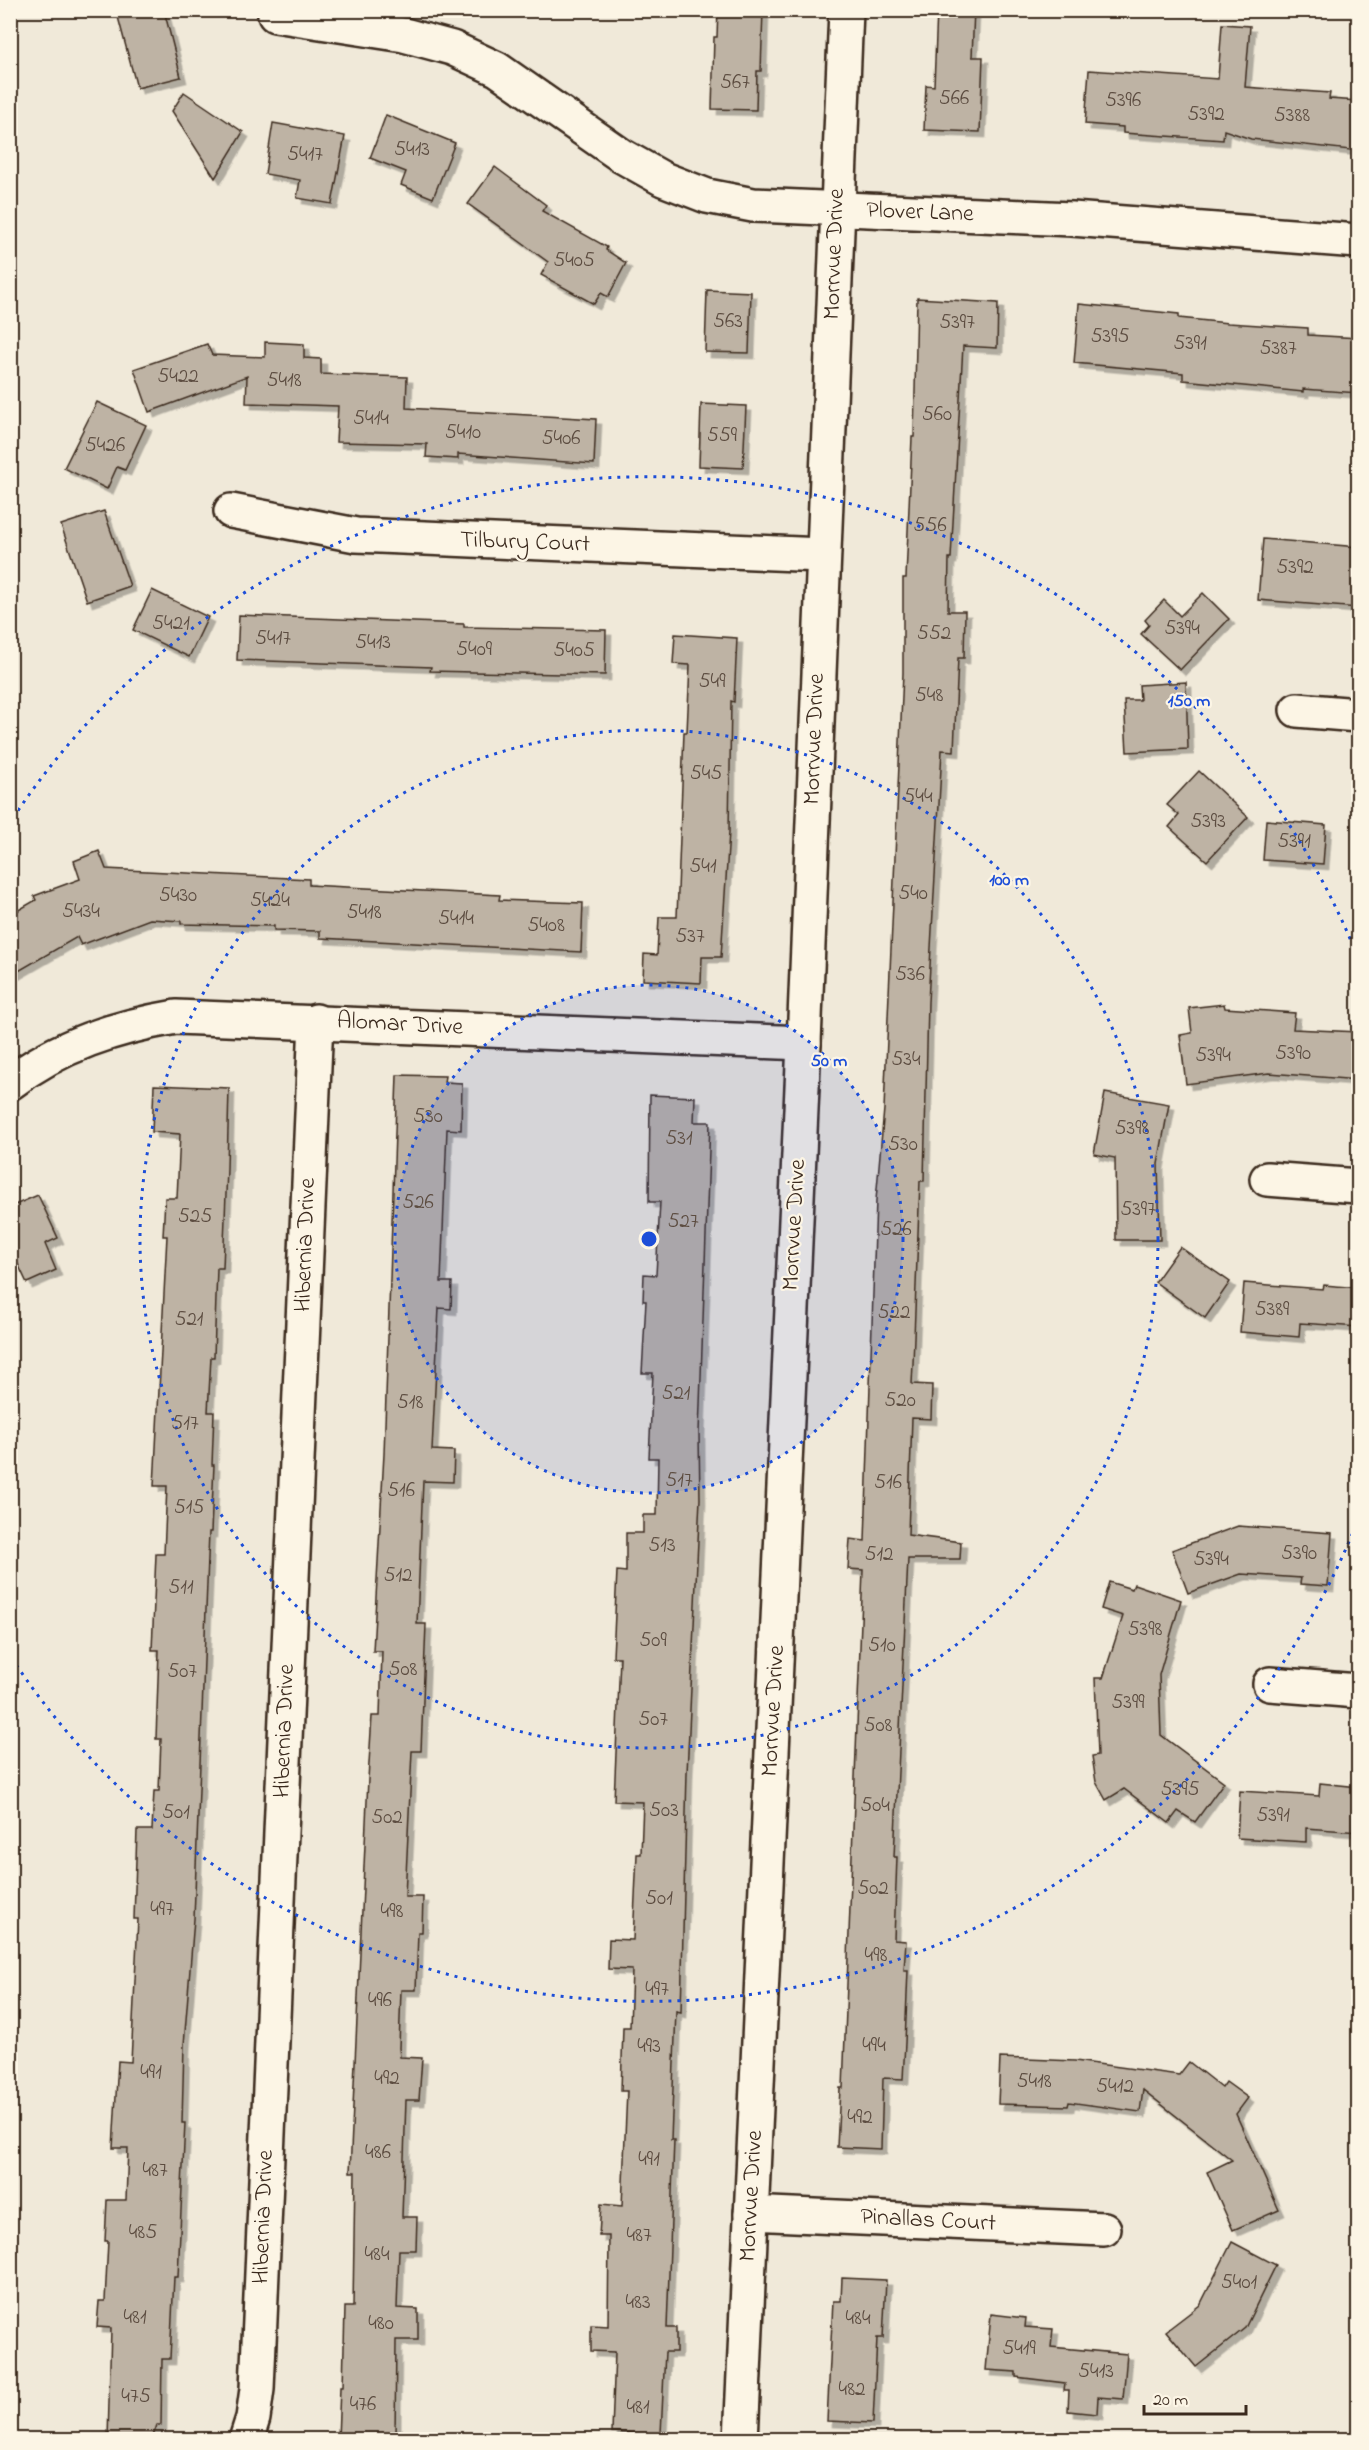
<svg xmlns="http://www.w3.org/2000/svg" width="1369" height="2450" font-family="'Indie Flower',sans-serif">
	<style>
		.building { fill: #beb3a4; stroke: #3b2a1e; stroke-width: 1.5; filter: url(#shadow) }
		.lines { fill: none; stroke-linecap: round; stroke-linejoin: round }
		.minor-casing { stroke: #3b2a1e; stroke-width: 38 }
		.minor { stroke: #fcf5e5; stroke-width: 33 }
		.ring { fill: none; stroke: #1d4ed8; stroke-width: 3; stroke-dasharray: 3 6 }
		.labels { text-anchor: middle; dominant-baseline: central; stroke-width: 4.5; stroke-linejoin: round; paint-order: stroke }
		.number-label { font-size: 21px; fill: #5c4c40 }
		.street-label { font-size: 24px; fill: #3b2a1e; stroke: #fcf5e5 }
		.centre { fill: #1d4ed8; stroke: #fcf5e5; stroke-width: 3 }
		.ring-label { font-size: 18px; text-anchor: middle; font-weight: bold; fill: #1d4ed8; stroke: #fcf5e5; stroke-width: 4.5; stroke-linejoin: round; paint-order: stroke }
	</style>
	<defs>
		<filter id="shadow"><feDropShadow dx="5.5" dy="5.5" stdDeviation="0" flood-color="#0004"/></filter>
	</defs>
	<rect width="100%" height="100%" fill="#f0e9d9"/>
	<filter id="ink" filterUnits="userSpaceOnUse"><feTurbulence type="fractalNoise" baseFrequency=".0167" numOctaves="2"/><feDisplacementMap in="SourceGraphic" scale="12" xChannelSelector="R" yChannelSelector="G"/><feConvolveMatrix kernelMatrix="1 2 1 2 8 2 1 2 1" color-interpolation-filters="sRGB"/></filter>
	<g filter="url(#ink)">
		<g class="building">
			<polygon points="143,10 164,10 181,77 137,88 118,17"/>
			<polygon points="718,10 763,10 761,71 757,71 756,110 712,109 714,37 717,37"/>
			<polygon points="937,10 974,10 972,57 983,57 980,132 924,130 926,85 934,86"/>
			<polygon points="1222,24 1250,26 1245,87 1330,93 1329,99 1359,101 1359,151 1251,139 1224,130 1223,140 1123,133 1123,127 1085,124 1089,70 1218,79"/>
			<polygon points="184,92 243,132 215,178 172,111"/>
			<polygon points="386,115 455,143 433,198 401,185 406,172 370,158"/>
			<polygon points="273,123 345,136 332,204 297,198 300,180 265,174"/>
			<polygon points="495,167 546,205 542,211 607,247 606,250 626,263 608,297 601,293 594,304 541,275 548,262 468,204"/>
			<polygon points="707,290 751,292 749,353 705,352"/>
			<polygon points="917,298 998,303 997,348 963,346 951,558 949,558 948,611 965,611 964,658 958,658 954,751 942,750 928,1002 924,1181 920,1181 913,1364 912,1384 932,1385 931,1419 912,1418 908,1535 961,1542 960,1559 908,1559 894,1857 897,1857 894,1940 906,1941 904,1970 908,1970 905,2043 903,2079 883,2078 881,2149 837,2147 840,2088 843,2088 863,1570 848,1569 850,1539 865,1541 876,1200 884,1109 903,673 903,578 906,578 912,437 914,437"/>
			<polygon points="1079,304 1179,314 1179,318 1228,323 1308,328 1308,335 1359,338 1359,393 1303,389 1303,392 1183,380 1183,373 1074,363"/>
			<polygon points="265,342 304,344 304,358 321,359 321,374 407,377 406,408 596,419 594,464 458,454 458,459 426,457 427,444 336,442 338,406 246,403 247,376 149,412 134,369 207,344 212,355 265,357"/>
			<polygon points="97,402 146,425 125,470 117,467 107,489 64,468"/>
			<polygon points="701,404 746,406 743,468 699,466"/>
			<polygon points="104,511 130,586 87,601 61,525"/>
			<polygon points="1263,539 1359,547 1359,608 1258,600"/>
			<polygon points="152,590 208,617 189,657 133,630"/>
			<polygon points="1203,593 1229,619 1180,670 1141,634 1149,625 1145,620 1164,600 1180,616"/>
			<polygon points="239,615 464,624 464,627 606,630 605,675 430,671 431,667 237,660"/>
			<polygon points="675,634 737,638 734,702 731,701 729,832 721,957 702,957 701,983 643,980 644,954 657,955 659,917 677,917 684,732 687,732 690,665 673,664"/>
			<polygon points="1186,682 1188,749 1127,752 1124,700 1140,700 1139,685"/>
			<polygon points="1199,771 1248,817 1207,861 1169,827 1179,815 1167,805"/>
			<polygon points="1266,820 1326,825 1323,864 1263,860"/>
			<polygon points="99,851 106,869 309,879 309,885 500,895 499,900 583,903 581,952 320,938 320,931 274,930 274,926 181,924 181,921 150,919 81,945 77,937 10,976 10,915 36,900 34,896 80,879 74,861"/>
			<polygon points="1224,1004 1225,1008 1295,1013 1293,1029 1359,1032 1359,1080 1269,1073 1186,1084 1180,1035 1192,1033 1189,1008"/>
			<polygon points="397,1075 445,1076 444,1082 462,1083 461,1130 447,1129 441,1282 452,1282 451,1309 439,1308 432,1450 454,1451 453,1482 423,1481 417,1624 426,1624 421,1751 412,1751 405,1897 423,1897 422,1932 418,1932 416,1990 401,1990 399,2048 400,2057 422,2058 419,2100 406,2100 402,2217 417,2217 416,2250 399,2250 397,2308 418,2309 418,2340 396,2340 395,2439 338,2439 340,2387 343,2387 345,2307 353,2307 355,2172 350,2172 368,1779 372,1716 380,1716 382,1651 373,1651 384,1454"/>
			<polygon points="154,1085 229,1088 227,1169 223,1268 217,1268 214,1357 211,1357 208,1412 214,1412 212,1465 214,1465 211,1532 209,1532 194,1919 184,2045 182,2123 185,2123 184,2143 178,2277 174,2277 170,2359 162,2359 161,2425 157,2425 152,2439 108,2439 111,2328 97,2327 99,2301 105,2301 108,2241 105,2241 107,2200 126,2200 128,2148 113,2148 118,2061 131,2062 138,1919 134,1919 137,1830 152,1830 154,1791 159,1791 161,1739 156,1739 159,1650 152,1650 156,1554 164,1554 167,1486 154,1486 167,1236 163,1236 165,1198 177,1198 180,1134 152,1132"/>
			<polygon points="1105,1093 1169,1104 1158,1164 1160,1240 1116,1240 1115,1158 1094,1154"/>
			<polygon points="650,1095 695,1097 694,1122 710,1122 699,1433 700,1499 687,1773 681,2012 676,2011 671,2140 674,2140 667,2328 676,2328 676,2352 665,2352 661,2434 612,2432 615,2352 591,2351 591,2325 608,2326 609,2236 599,2236 601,2204 622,2206 627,2091 621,2091 623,2027 630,2027 632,1970 608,1969 609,1939 633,1940 637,1854 641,1854 643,1802 614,1801 620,1657 613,1657 617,1571 626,1572 626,1533 643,1533 643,1515 657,1515 658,1458 649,1458 653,1373 642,1373 646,1301 643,1301 644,1274 656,1275 660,1202 649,1202"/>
			<polygon points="38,1195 58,1238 45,1244 56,1270 27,1283 10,1247 10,1207"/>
			<polygon points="1180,1247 1230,1282 1205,1318 1155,1282"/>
			<polygon points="1244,1283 1323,1289 1324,1285 1359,1288 1359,1327 1300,1323 1299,1337 1240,1332"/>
			<polygon points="1238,1526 1332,1533 1328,1586 1300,1584 1301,1578 1241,1574 1188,1593 1172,1550"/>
			<polygon points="1109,1582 1132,1589 1134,1584 1181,1600 1159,1675 1161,1735 1224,1782 1195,1822 1178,1811 1169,1823 1124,1789 1106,1800 1096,1782 1092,1756 1098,1755 1095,1678 1103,1678 1123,1616 1101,1609"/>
			<polygon points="1320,1783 1359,1787 1359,1832 1306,1828 1306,1842 1237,1838 1240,1791 1319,1796"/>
			<polygon points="1000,2058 1075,2061 1179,2075 1189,2062 1222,2088 1226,2082 1248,2098 1236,2114 1279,2210 1233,2230 1207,2172 1232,2160 1143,2090 1140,2112 1069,2102 1068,2106 998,2104"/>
			<polygon points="1232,2242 1276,2265 1245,2328 1196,2367 1166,2331 1200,2305"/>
			<polygon points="842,2278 886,2280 883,2338 877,2338 873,2423 827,2421 833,2301 841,2301"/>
			<polygon points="991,2314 1026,2318 1025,2327 1053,2329 1051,2347 1127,2354 1123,2399 1098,2397 1097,2414 1068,2411 1069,2390 1064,2390 1065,2383 1016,2377 1016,2372 986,2370"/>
		</g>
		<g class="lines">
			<defs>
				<g id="minor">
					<polyline points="275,15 404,35 452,48 497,69 622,156 663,179 707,196 753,205 1072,219 1358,241"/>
					<polyline points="231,511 356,535 822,555"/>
					<polyline points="1297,710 1358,715"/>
					<path d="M10,1083C59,1045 116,1027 176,1017L804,1043"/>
					<polyline points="1267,1179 1358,1186"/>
					<polyline points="1270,1684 1358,1691"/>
					<polyline points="751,2213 1104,2229"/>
					<polyline points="246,2440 253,2418 257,2389 316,1021"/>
					<polyline points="741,2440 804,1043 846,10"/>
				</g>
			</defs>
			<use href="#minor" class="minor-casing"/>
			<use href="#minor" class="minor"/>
		</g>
	</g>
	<circle cx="649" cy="1239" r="254" fill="#1d4ed8" fill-opacity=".12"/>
	<g class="ring">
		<circle cx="649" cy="1239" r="254"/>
		<circle cx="649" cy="1239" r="509"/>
		<path d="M1356 1525A763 763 0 0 1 13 1660M13 818A763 763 0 0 1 1356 953"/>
	</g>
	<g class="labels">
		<g class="number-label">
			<text x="735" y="83">567</text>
			<text x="954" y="99">566</text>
			<text x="1123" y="101">5396</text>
			<text x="1206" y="115">5392</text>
			<text x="1292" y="116">5388</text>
			<text x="412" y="150">5413</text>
			<text x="305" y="155">5417</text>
			<text x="574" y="261">5405</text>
			<text x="728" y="322">563</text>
			<text x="957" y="323">5397</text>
			<text x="1110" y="337">5395</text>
			<text x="1190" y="344">5391</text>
			<text x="1278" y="349">5387</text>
			<text x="178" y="377">5422</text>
			<text x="284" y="381">5418</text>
			<text x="937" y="415">560</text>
			<text x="371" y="419">5414</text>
			<text x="463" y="433">5410</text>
			<text x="722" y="436">559</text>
			<text x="561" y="439">5406</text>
			<text x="105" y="446">5426</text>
			<text x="930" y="526">556</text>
			<text x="1295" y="568">5392</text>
			<text x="171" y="624">5421</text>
			<text x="1182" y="629">5394</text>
			<text x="934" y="634">552</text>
			<text x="273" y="639">5417</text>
			<text x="373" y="643">5413</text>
			<text x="474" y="650">5409</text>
			<text x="574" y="651">5405</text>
			<text x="712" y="682">549</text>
			<text x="929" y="696">548</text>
			<text x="706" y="774">545</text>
			<text x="918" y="797">544</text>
			<text x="1208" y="822">5393</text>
			<text x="1294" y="842">5391</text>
			<text x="703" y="867">541</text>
			<text x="913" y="894">540</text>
			<text x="178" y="896">5430</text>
			<text x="270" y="901">5424</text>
			<text x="81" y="912">5434</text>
			<text x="364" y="913">5418</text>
			<text x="456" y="919">5414</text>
			<text x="546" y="926">5408</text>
			<text x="690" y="937">537</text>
			<text x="910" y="975">536</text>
			<text x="1293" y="1054">5390</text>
			<text x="1213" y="1056">5394</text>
			<text x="906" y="1060">534</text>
			<text x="428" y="1117">530</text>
			<text x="1132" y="1129">5398</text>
			<text x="679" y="1139">531</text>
			<text x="903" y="1145">530</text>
			<text x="418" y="1203">526</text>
			<text x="1138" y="1210">5397</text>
			<text x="195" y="1217">525</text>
			<text x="683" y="1222">527</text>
			<text x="896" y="1230">526</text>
			<text x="1272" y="1310">5389</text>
			<text x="894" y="1313">522</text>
			<text x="189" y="1320">521</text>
			<text x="676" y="1394">521</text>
			<text x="900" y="1401">520</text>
			<text x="410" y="1403">518</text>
			<text x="185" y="1424">517</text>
			<text x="679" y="1481">517</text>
			<text x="888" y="1483">516</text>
			<text x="401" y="1491">516</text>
			<text x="189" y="1508">515</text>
			<text x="662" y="1546">513</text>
			<text x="1299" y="1554">5390</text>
			<text x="879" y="1555">512</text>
			<text x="1211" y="1560">5394</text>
			<text x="398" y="1576">512</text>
			<text x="181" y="1588">511</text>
			<text x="1145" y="1630">5398</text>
			<text x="653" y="1641">509</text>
			<text x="882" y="1646">510</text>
			<text x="403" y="1670">508</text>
			<text x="182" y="1672">507</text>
			<text x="1128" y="1703">5399</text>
			<text x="653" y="1720">507</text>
			<text x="878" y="1726">508</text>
			<text x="1180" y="1790">5395</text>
			<text x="875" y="1806">504</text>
			<text x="664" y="1811">503</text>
			<text x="176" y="1813">501</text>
			<text x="1273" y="1816">5391</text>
			<text x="387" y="1818">502</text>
			<text x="873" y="1889">502</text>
			<text x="659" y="1899">501</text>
			<text x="162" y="1910">497</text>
			<text x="392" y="1912">498</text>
			<text x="876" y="1956">498</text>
			<text x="657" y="1990">497</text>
			<text x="380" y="2001">496</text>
			<text x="874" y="2046">494</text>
			<text x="649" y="2047">493</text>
			<text x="151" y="2073">491</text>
			<text x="387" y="2079">492</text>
			<text x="1034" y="2082">5418</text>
			<text x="1115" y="2087">5412</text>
			<text x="860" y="2118">492</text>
			<text x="378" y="2153">486</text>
			<text x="649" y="2160">491</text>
			<text x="155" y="2171">487</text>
			<text x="143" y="2233">485</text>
			<text x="639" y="2236">487</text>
			<text x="377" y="2255">484</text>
			<text x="1239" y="2283">5401</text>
			<text x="638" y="2303">483</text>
			<text x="135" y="2318">481</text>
			<text x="858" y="2319">484</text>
			<text x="381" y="2324">480</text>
			<text x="1019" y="2349">5419</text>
			<text x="1096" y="2372">5413</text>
			<text x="852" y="2390">482</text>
			<text x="136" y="2397">475</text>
			<text x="363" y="2405">476</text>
			<text x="638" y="2408">481</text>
		</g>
		<g class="street-label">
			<text transform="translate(920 213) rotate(2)">Plover Lane</text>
			<text transform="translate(835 254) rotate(-88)">Morrvue Drive</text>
			<text transform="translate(525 543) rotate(2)">Tilbury Court</text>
			<text transform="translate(815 739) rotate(-88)">Morrvue Drive</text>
			<text transform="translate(400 1025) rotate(3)">Alomar Drive</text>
			<text transform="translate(795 1225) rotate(-87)">Morrvue Drive</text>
			<text transform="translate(306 1245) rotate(-88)">Hibernia Drive</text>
			<text transform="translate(774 1711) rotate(-87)">Morrvue Drive</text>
			<text transform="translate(285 1731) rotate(-88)">Hibernia Drive</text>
			<text transform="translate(752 2196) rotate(-87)">Morrvue Drive</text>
			<text transform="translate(264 2217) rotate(-88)">Hibernia Drive</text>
			<text transform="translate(928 2221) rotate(3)">Pinallas Court</text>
		</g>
	</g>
	<circle cx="649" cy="1239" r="9" class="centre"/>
	<g class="ring-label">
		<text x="1189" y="706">150 m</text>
		<text x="1009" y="885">100 m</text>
		<text x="829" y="1066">50 m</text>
	</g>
	<rect width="1369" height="2450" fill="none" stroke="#fcf5e5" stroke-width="36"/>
	<rect x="18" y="18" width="1333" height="2414" fill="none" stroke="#3b2a1e" stroke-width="2" filter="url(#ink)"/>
	<path d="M1144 2405v9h102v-9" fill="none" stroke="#3b2a1e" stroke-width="3"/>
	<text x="1153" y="2405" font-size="18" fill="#3b2a1e" stroke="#fcf5e5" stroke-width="4.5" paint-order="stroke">20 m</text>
</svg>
